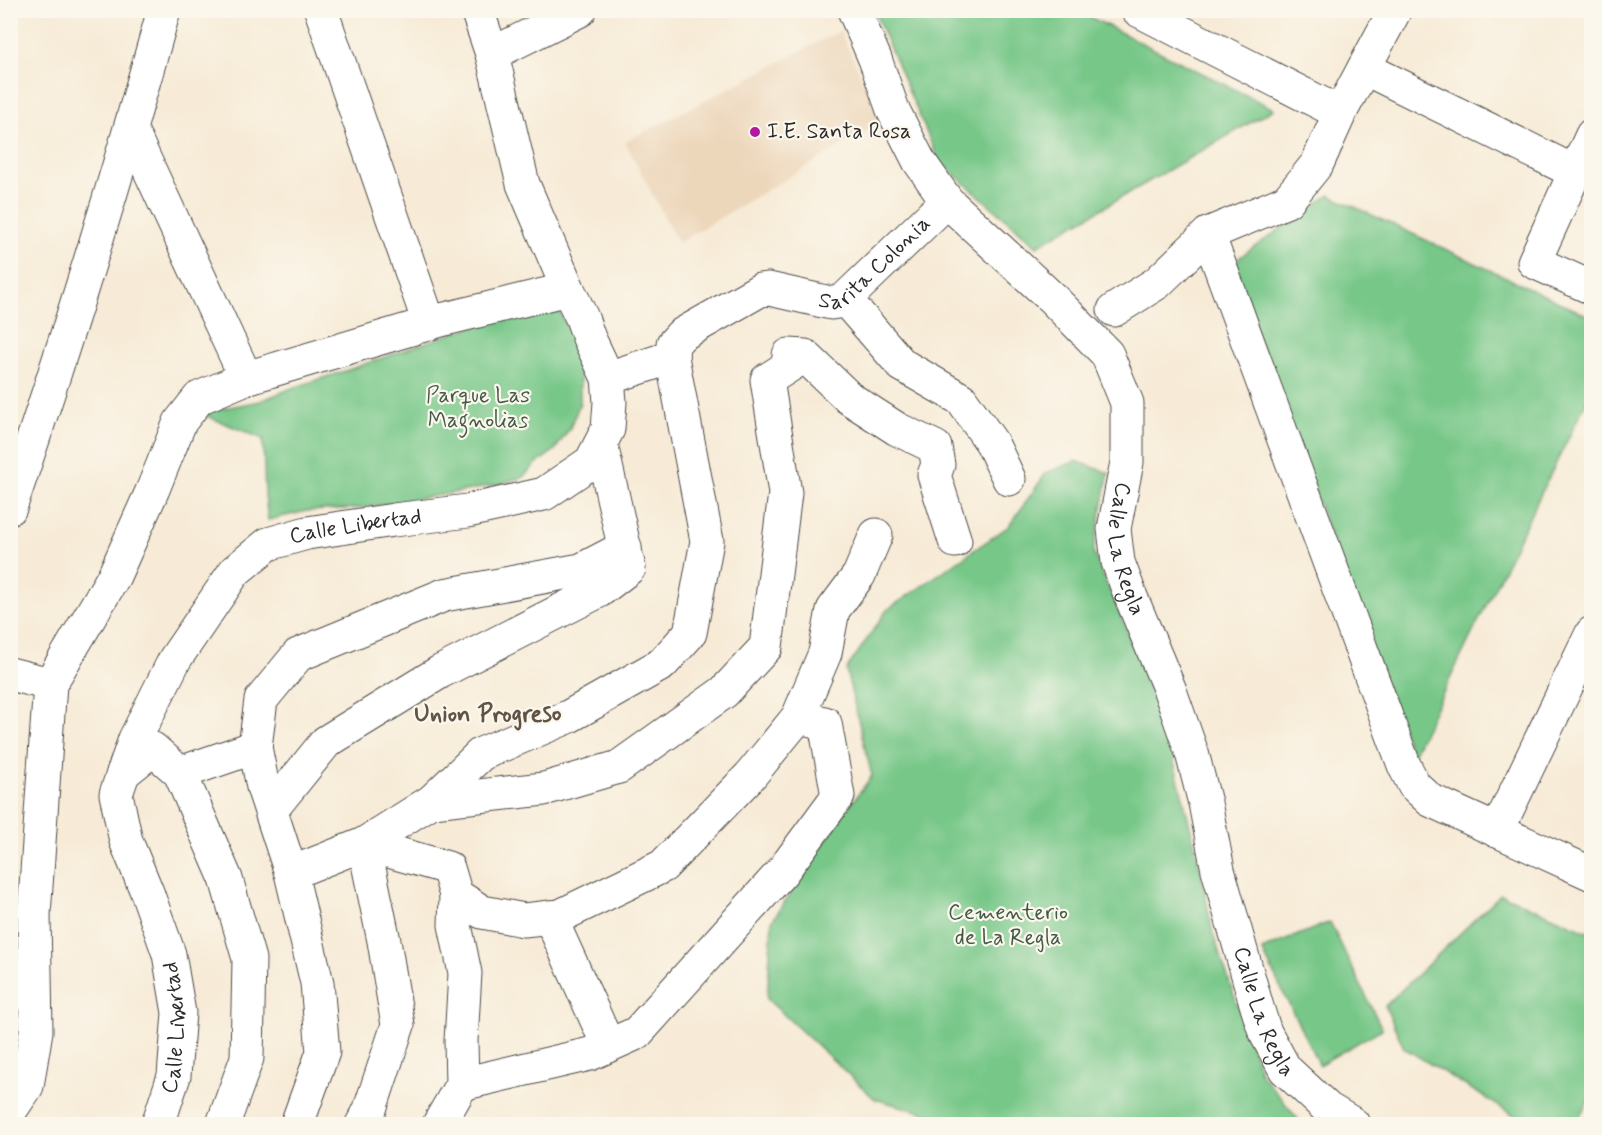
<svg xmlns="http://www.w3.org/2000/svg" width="1602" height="1135" font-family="Mynerve,sans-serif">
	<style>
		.built { fill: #edd7bb }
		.green { fill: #77c788; stroke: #51795a; stroke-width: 1.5 }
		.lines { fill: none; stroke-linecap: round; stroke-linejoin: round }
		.minor-casing { stroke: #4a4845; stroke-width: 35 }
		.minor { stroke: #fff; stroke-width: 33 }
		.poi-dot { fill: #b5179e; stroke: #fbf7ec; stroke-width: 2 }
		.labels { text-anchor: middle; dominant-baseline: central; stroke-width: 4.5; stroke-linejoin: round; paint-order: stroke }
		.poi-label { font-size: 22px; fill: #2b2b2b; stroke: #fbf7ec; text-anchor: start }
		.street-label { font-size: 22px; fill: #2b2b2b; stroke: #fbf7ec }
		.park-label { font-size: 22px; fill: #425a47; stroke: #fbf7ec }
		.neighbourhood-label { font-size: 24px; font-weight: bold; fill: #615346; stroke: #fbf7ec }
	</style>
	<rect width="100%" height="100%" fill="#fbf7ec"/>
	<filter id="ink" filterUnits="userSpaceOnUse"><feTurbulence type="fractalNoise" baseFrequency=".0167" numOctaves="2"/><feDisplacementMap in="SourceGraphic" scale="12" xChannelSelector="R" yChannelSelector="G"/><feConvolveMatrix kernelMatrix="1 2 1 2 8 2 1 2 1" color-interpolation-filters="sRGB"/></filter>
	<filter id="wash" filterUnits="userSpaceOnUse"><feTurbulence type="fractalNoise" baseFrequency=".008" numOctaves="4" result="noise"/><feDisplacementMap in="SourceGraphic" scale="24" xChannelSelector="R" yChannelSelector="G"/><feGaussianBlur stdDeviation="1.35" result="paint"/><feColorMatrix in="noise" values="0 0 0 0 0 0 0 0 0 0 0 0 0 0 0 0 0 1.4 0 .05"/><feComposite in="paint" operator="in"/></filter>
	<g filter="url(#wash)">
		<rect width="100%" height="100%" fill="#f7ebd7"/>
		<polygon class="built" points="840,31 883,121 678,243 625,142"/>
		<g class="green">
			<polygon points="874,11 1078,11 1274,109 1037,246 939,161"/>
			<polygon points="1329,195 1591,317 1591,392 1412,756 1230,264"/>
			<polygon points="554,301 569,331 577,352 580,372 580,403 570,428 555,450 536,464 523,477 503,483 471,490 362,508 307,511 268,520 265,495 263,439 199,413 260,401 292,388 342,372 450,334"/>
			<polygon points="1076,461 1109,473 1093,552 1160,707 1199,861 1213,934 1261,1074 1302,1124 964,1124 875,1099 767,999 772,921 845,812 872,776 846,670 887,610 1009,526 1046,473"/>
			<polygon points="1501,894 1591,933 1591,1096 1576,1124 1528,1124 1404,1048 1385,1006"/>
			<polygon points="1330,922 1382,1029 1319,1065 1262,950"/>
		</g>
	</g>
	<g filter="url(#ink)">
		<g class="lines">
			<defs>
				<g id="minor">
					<polyline points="321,10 429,323"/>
					<path id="s1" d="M854,10L875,59L893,110L919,161L947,201L1053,299L1107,354L1127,403V462L1114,529L1118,562L1131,597L1169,688L1192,753L1205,803L1218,870L1257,1007L1265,1032L1285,1069L1328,1109L1353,1124"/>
					<polyline points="1138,10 1340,113"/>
					<polyline points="492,54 580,10"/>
					<polyline points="1364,68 1575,172"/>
					<polyline points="131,130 246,378"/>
					<polyline points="1592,135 1534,262 1592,288"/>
					<polyline points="1208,234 1390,727 1404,765 1414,785 1430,800 1592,874"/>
					<polyline points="845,299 902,365 961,399 992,443 1009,479"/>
					<polyline points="1114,310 1157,283 1208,234 1287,201 1317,164 1340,113 1395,10"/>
					<path id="s2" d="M608,378L672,357L673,344L681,335L760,290L769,289L831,303L838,302L845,299L947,201"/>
					<path d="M10,508C66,343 117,178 164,10"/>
					<polyline points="10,674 50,684"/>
					<polyline points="255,747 261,700 298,655 444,595 581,570 625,547"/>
					<polyline points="123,773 153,749 180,773 226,879 249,959 247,1058 223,1124"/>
					<polyline points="180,773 255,747 263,787 291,873 317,983 323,1052 297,1124"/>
					<polyline points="432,801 481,754 568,717 662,664 690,633 707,541 672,357"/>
					<polyline points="271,810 326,742 440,672 599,591 629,568 601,444"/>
					<polyline points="1497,831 1592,633"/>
					<polyline points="291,873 364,844 448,868 456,895 482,912 524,920 560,916 663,866 750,776 798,717 825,653 833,610 859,575 876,535"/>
					<polyline points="550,917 608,1045"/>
					<polyline points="462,1084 590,1054 637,1033 782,872 838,796 825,723 798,717"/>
					<polyline points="10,1111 27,1086 36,1031 34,915 50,684 114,576 153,489 180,422 199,398 246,378 441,320 568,289"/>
					<path id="s3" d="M158,1124L174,1076L179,1013L169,954L147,892L126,841L116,794L135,739L175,659L235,571L268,544L307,533L394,520L468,511L544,494L591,462L608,429L610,402L608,378L589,338L582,318L568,289L523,184L492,54L477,10"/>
					<polyline points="362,1124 369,1112 398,1025 384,941 364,844 432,801 544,789 619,767 724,692 766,647 785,493 767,380 792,364 789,355 805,356 849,398 897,429 935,447 938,465 934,475 955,541"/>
					<polyline points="439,1124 462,1084 461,1041 465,973 455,925 456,895"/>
				</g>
			</defs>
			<use href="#minor" class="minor-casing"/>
			<use href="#minor" class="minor"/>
		</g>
	</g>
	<circle class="poi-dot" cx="755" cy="132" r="6"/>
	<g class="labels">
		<g class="poi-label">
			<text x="767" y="132">I.E. Santa Rosa</text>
		</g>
		<g class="street-label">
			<text stroke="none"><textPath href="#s2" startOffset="314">Sarita Colonia</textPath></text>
			<text stroke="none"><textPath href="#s3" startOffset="729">Calle Libertad</textPath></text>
			<text stroke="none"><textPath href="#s1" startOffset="636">Calle La Regla</textPath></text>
			<text stroke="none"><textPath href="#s1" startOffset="1122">Calle La Regla</textPath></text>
			<text stroke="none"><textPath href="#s3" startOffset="99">Calle Libertad</textPath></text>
		</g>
		<g class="park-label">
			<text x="478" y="396">Parque Las<tspan x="478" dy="25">Magnolias</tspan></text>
			<text x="1008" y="913">Cementerio<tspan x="1008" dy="25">de La Regla</tspan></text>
		</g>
		<g class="neighbourhood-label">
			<text x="488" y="714">Union Progreso</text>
		</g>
	</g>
	<rect width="1602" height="1135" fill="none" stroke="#fbf7ec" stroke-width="36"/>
</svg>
